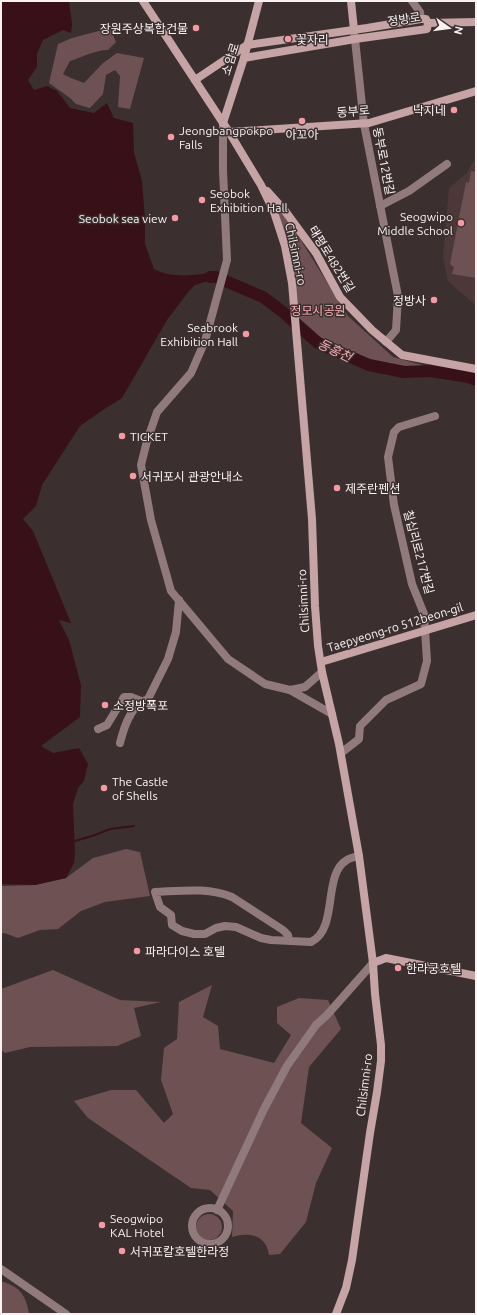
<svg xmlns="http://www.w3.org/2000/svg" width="477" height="1315" font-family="Ubuntu,'Noto Sans KR',sans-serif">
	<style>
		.built { fill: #4c3839 }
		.green { fill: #6e5153 }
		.water { fill: #371117 }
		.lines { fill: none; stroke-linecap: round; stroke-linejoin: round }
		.stream { stroke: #371117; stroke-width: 2 }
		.river { stroke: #371117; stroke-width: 12 }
		.street { stroke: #917a7c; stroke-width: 8 }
		.secondary { stroke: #c6a3a5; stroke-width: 8 }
		.poi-dot { fill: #f49aa2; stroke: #3c2f30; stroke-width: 1.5 }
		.labels { text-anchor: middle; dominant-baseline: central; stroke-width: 3; stroke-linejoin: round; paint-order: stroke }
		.street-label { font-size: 12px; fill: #faf2f2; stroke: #3c2f30 }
		.poi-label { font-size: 12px; fill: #faf2f2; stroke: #3c2f30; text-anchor: start }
		.park-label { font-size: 12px; fill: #fdafb5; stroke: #3c2f30 }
		.water-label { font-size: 13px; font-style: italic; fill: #f4a7ad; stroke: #3c2f30 }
	</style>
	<rect width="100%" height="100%" fill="#3c2f30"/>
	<polygon class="built" points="476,156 476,306 448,281 443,257 449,188 467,173"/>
	<g class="green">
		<path d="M110,28L116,42L108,50C95,50 83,57 70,61L63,74L71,78L84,83L103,63L117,53L144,58L130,109L118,107L120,76L115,70L106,75L103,94L90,108L76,104L70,98L49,83L58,44L72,38Z"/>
		<polygon points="471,171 476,172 476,278 452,274 454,267 450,264 466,182 469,183"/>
		<polygon points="277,202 348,316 393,357 462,376 373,364 298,326"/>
		<polygon points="126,849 140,852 150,896 105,902 81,911 58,929 40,930 18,938 4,933 1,934 1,886 35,885 66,878 93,858"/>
		<polygon points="53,970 120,1000 161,1002 134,1008 141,1036 117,1046 30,1047 5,1053 1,1050 1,989"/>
		<path d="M212,985L203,1017L218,1026L220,1049L274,1063L291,1035L277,1023V1007L299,998L328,1000L341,1029L309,1067L301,1123L332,1148L316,1183L306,1222L280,1254L269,1255C266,1234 249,1232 232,1237L233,1211L210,1190L191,1188L88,1118L74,1101L111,1090H136L164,1123L173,1114L161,1080L164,1048L177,1039L179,1002Z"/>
		<circle cx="209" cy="1227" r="13"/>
		<path d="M1,1281C20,1287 26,1295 29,1314H1Z"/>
	</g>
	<path class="water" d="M1,1H69L72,24L71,33L63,30L43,40L37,54V67L28,80L34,90L47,86L57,91L70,108L94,113L107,103L114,118L133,123L134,153L142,181L145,218V244L154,269C173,279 196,275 217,272L218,278L195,285L189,291L167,320L122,398L103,410L80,426L42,485L36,506L23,519L33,531L71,623L59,620L69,640L81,685L80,717L41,746L53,753L79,748L88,764L84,781L78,788L73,804L75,853L74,863L66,878L35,885L1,884Z"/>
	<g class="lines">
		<polyline class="stream" points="75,841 95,835 110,829 134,826"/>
		<polyline class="river" points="210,277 216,277 263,297 283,312 318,343 369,365 404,372 430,371 469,377 476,380"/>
		<g class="street">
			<polyline points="412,1 420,12 421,19"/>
			<polyline points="354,30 364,124 398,296 396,330 386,342"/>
			<polyline points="223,123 223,170 227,260 205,341 191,373 157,412 147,441 141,465 151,520 171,591 228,659 265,684 290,690 332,714"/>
			<polyline points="380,206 409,191 447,164"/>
			<polyline points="290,690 305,687 322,672"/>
			<polyline points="98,729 107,725 124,697 131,697 141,701"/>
			<path d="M120,743C124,727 131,704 148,699L168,659L176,632L179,600"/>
			<polyline points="341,753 359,739 360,726 386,700 421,684 427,661 424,614 412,584 394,505 388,457 394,432 399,427 435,416"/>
			<path d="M289,940L288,935L283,930L232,897C208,887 180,891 155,892L160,907L171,915L172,925L182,931L194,934H205L216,928L225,926L236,927L261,938L271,940L311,942C339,929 322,874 347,860C350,858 355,857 359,856"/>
			<circle cx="210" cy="1226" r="18"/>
			<polyline points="217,1210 264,1109 287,1066 316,1025 327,1015 373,963"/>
			<polyline points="1,1269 66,1314"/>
		</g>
		<g class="secondary">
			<polyline points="143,1 229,132 261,185 274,212 285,246 292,283 312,519 315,606 318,646 322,672 339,744 359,856 373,963 375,994 381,1045 381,1061 377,1092 370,1133 352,1260 346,1288 336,1314"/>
			<polyline points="351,1 354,30"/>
			<polyline points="428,23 476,22"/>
			<polyline points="244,58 355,39 427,29 428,23"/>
			<polyline points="195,80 247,45 367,28 421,19 426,19 428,23"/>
			<polyline points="223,123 244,58 259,1"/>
			<polyline points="229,132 369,123 476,91"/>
			<polyline points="267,191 285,211 316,253 340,297 372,330 402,355 476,369"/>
			<polyline points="321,662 476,615"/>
			<polyline points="373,963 386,958 476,976"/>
		</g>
	</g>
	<g class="poi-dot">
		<circle cx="196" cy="28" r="4"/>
		<circle cx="288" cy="39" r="4"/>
		<circle cx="454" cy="110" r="4"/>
		<circle cx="302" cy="121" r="4"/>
		<circle cx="171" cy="137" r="4"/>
		<circle cx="202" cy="200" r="4"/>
		<circle cx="175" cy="218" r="4"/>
		<circle cx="461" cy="223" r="4"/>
		<circle cx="434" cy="300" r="4"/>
		<circle cx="246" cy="334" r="4"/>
		<circle cx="122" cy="436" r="4"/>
		<circle cx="133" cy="476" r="4"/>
		<circle cx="337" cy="488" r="4"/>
		<circle cx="105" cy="705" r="4"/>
		<circle cx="104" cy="788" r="4"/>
		<circle cx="137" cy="951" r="4"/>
		<circle cx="398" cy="968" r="4"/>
		<circle cx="102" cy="1225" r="4"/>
		<circle cx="122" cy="1251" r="4"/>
	</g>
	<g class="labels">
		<g class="street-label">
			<text transform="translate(404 19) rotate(-9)">정방로</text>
			<text transform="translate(230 59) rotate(-73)">소암로</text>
			<text transform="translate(353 111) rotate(-5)">동부로</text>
			<text transform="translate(384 161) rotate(79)">동부로12번길</text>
			<text transform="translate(296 254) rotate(78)">Chilsimni-ro</text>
			<text transform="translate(332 259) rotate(58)">태평로482번길</text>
			<text transform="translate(419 552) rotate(75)">칠십리로217번길</text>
			<text transform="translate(303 601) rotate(-93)">Chilsimni-ro</text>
			<text transform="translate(395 627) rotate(-17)">Taepyeong-ro 512beon-gil</text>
			<text transform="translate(364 1085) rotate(-83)">Chilsimni-ro</text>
		</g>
		<g class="poi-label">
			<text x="188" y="28" text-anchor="end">장원주상복합건물</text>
			<text x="296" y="39">꽃자리</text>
			<text x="446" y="110" text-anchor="end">낙지네</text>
			<text x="179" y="130">Jeongbangpokpo<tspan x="179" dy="14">Falls</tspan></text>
			<text x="302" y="134" text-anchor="middle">아꼬아</text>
			<text x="210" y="193">Seobok<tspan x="210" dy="14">Exhibition Hall</tspan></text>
			<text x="453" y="216" text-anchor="end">Seogwipo<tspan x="453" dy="14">Middle School</tspan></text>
			<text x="167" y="218" text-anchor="end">Seobok sea view</text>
			<text x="426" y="300" text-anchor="end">정방사</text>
			<text x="238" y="327" text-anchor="end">Seabrook<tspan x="238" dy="14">Exhibition Hall</tspan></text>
			<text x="130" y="436">TICKET</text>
			<text x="141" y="476">서귀포시 관광안내소</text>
			<text x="345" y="488">제주란펜션</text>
			<text x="113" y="705">소정방폭포</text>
			<text x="112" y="781">The Castle<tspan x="112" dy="14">of Shells</tspan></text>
			<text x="145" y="951">파라다이스 호텔</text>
			<text x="406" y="968">한라궁호텔</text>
			<text x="110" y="1218">Seogwipo<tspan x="110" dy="14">KAL Hotel</tspan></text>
			<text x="130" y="1251">서귀포칼호텔한라정</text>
		</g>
		<g class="park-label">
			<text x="318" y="310">정모시공원</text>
		</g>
		<g class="water-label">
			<text transform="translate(335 350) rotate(26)">동홍천</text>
		</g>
	</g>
	<rect width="477" height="1315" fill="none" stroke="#faf2f2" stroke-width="4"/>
	<g transform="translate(449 28) rotate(104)" stroke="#3c2f30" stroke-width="3" paint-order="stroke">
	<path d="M0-3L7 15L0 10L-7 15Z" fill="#faf2f2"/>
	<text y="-6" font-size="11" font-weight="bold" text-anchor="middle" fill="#faf2f2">N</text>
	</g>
</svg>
